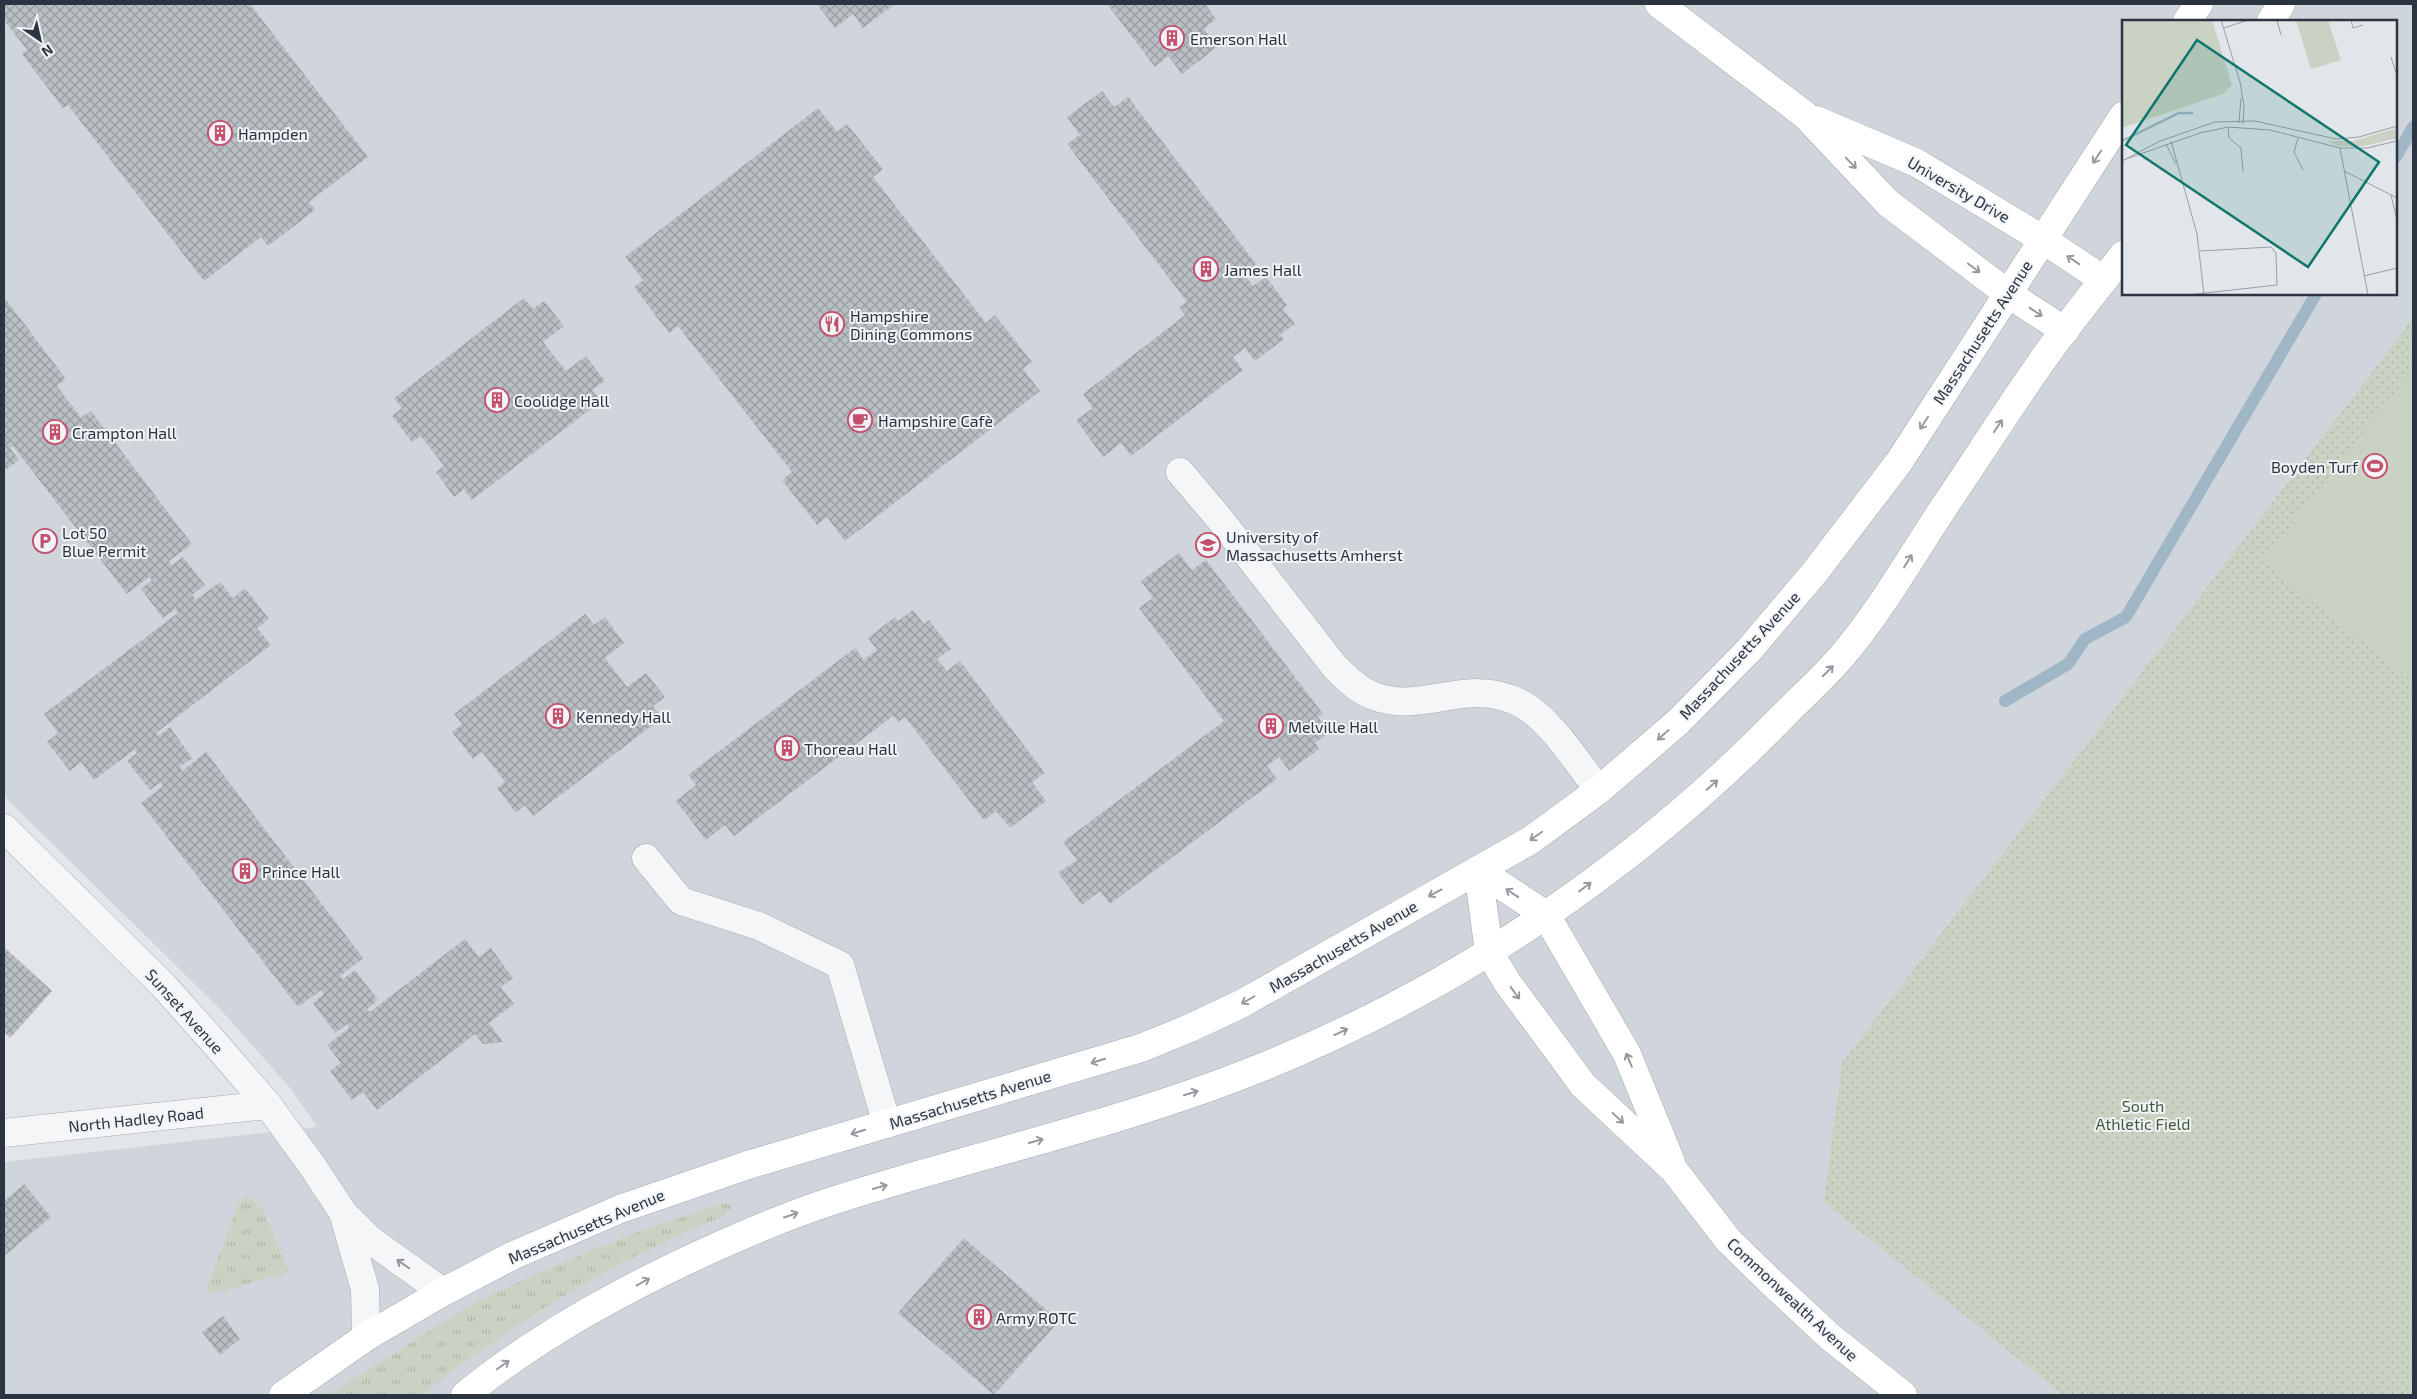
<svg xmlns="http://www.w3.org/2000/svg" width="2417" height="1399" font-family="'Exo 2',sans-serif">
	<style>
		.built { fill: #d0d5db; fill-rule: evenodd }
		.grass { fill: url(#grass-tufts) }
		.park { fill: url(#park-dots) }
		.garden { fill: #c9d2c3 }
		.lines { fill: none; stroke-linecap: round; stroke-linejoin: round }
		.stream { stroke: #9fb6c6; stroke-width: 12 }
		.building { fill: url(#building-cross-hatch) }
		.minor-casing { stroke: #a7acb3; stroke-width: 29 }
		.major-casing { stroke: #a2abb4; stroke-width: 29 }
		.minor { stroke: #f4f6f8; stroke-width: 28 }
		.major { stroke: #fff; stroke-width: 28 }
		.oneway { stroke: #959aa0 }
		.oneway2 { stroke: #90959c }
		.labels { text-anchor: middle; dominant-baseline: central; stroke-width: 4; stroke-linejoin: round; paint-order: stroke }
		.poi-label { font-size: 16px; fill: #2b3440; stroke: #f1f4f7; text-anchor: start }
		.street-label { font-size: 16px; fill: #2b3440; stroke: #f1f4f7 }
		.park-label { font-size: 16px; fill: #435a39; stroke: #f1f4f7 }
		.inset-river { fill: none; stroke: #9fb6c6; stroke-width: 2.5 }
		.inset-road { fill: none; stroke: #999ea5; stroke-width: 1 }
		.view { fill: #0f766e; fill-opacity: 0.15; stroke: #0f766e; stroke-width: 2.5 }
		.inset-edge { fill: none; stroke: #2b3440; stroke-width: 2.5 }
	</style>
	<defs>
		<pattern id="grass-tufts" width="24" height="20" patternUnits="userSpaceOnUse" patternTransform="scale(1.25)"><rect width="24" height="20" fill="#c9d2c3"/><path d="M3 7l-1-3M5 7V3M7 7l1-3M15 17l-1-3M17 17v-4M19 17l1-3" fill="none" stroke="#adb5a9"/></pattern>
		<pattern id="park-dots" width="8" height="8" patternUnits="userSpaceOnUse" patternTransform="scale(1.25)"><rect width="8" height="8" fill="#c9d2c3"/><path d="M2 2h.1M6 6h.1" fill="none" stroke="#adb5a9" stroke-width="1.8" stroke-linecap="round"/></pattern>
		<pattern id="building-cross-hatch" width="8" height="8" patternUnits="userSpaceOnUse" patternTransform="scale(1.25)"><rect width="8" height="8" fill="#b9bfc5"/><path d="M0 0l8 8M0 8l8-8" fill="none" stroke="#979ca1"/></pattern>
	</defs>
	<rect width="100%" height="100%" fill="#e2e5e9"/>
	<path class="built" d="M4,4H2413V1395H4V1162L317,1127L291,1089L222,1011L4,796ZM2123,21H2396V294H2123Z"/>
	<g class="grass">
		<polygon points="246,1196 263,1210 289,1272 211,1294 206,1289 238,1205"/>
		<polygon points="722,1203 729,1204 732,1208 724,1216 687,1231 613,1267 544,1308 461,1364 422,1395 329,1395 472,1304 543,1271 632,1234"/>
	</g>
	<polygon class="park" points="2413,319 2413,1395 2063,1395 1824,1202 1842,1063"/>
	<polygon class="garden" points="2413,369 2413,681 2262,562"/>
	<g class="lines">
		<g class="stream">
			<polyline points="2396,157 2413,127"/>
			<polyline points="2005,701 2068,664 2085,639 2126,617 2316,294"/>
		</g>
	</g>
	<g class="building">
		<polygon points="4,4 250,4 368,157 309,202 315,210 268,246 261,237 204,281 68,105 63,108 22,54 27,50 4,20"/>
		<polygon points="817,4 895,4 863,28 853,14 835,28"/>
		<polygon points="1107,4 1205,4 1216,19 1204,29 1217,47 1182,74 1168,56 1155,67"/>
		<polygon points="1102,91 1114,107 1128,97 1256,264 1244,274 1253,286 1266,277 1287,305 1283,309 1295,324 1280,335 1284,339 1255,361 1245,348 1233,357 1243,370 1131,456 1121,443 1103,457 1076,420 1093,408 1083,394 1185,315 1179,307 1187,302 1067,144 1080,135 1067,117"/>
		<polygon points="818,108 837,132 847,124 883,169 873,177 986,323 995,315 1032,362 1023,369 1040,391 845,541 827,517 817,525 782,480 792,472 678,326 669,333 634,287 643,280 625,257"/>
		<polygon points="4,297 66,379 57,386 81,418 91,411 192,544 169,561 172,565 183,557 205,585 192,595 196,600 220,582 233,598 245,588 269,619 257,628 271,645 156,733 158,736 170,727 192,758 180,767 182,771 206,752 363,958 340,976 343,979 355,970 378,1000 367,1009 370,1012 465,939 479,957 491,948 513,978 501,987 514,1004 489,1023 503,1042 483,1044 475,1034 377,1110 363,1092 352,1100 330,1071 341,1063 327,1045 349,1028 347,1024 335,1033 313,1003 324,994 321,990 298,1007 141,803 163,786 161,782 150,790 127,761 137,753 134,750 94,780 81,762 70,771 47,742 58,733 44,714 178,613 175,609 163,618 141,589 152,580 149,577 127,594 13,446 10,448 19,460 4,471"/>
		<polygon points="524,298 533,309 544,301 564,326 543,342 566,371 586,356 605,381 592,390 601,401 472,500 464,489 454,497 436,472 444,466 421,436 412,442 392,416 402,408 394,398"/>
		<polygon points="1179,553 1192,570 1206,560 1323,714 1318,717 1329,732 1315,743 1319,749 1289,771 1279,757 1267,766 1277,779 1110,904 1100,891 1082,905 1058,873 1077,860 1063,842 1224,721 1139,608 1153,598 1141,581"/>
		<polygon points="913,610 924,624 929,620 951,649 937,659 947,671 960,661 1045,773 1032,782 1046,801 1010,828 996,811 984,820 905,717 898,722 893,716 734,836 725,825 706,840 676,801 696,785 688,775 855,648 864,660 877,650 868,638 895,617 898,621"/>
		<polygon points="585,614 594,625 605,617 624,643 605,658 627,687 646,673 665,697 653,706 662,718 533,816 525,805 516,813 497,788 505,782 482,752 473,759 452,732 462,724 454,714"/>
		<polygon points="4,947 52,991 10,1038 4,1032"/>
		<polygon points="24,1184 51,1217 4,1256 4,1201"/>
		<polygon points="964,1238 1059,1321 994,1395 898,1313"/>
		<polygon points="223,1316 240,1339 220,1355 202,1332"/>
	</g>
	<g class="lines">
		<defs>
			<g id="minor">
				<path d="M1180,472L1219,518L1335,667C1346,678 1359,691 1374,696C1422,715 1468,676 1520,703C1551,719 1577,763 1599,790"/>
				<polyline points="4,828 163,985 219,1048 268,1105 311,1164 344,1214 369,1239 443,1292"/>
				<polyline points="646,858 681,901 759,926 840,965 887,1124"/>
				<polyline points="4,1133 268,1105"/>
				<polyline points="344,1216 365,1289 366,1337"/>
			</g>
			<g id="major">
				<polyline points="1659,4 1805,115 1888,203 2007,293 2065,331"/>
				<polyline points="2187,21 2199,4"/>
				<polyline points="2271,21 2281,4"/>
				<polyline points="1816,120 1917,163 2042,239 2104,280"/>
				<polyline points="1478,870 1489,952 1507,982 1583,1085 1674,1170 1728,1240 1770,1281 1829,1336 1903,1395"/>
				<polyline points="1478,870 1546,915 1627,1054 1671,1162"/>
				<polyline points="283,1395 366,1337 443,1292 512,1256 620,1209 748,1165 1141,1048 1190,1028 1241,1004 1531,840 1599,790 1678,722 1749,650 1815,572 1899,462 2123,116"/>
				<path d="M465,1395C540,1334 627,1287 716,1247C754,1230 792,1214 832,1201C974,1155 1121,1124 1260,1068C1456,989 1636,867 1784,715C1803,696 1824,677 1842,656C1883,608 1913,553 1948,501C1977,458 2005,414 2035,371C2062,331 2094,293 2123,255"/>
			</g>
		</defs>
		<use href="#minor" class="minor-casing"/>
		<use href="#major" class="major-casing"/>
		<use href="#minor" class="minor"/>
		<use href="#major" class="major"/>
	</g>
	<defs><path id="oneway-shaft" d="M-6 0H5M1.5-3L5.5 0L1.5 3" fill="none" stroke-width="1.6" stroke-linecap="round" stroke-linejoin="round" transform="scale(1.25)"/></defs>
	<g class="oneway">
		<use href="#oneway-shaft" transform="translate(2097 157) rotate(123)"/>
		<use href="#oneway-shaft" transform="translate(1851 163) rotate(46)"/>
		<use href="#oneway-shaft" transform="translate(2073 260) rotate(-146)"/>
		<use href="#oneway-shaft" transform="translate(1974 268) rotate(37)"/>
		<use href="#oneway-shaft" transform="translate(2036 312) rotate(33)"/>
		<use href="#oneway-shaft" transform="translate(1924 423) rotate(123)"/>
		<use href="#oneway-shaft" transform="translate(1998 426) rotate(-56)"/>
		<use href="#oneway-shaft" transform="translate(1908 561) rotate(-58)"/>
		<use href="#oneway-shaft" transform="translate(1828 671) rotate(-45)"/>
		<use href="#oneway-shaft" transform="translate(1663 735) rotate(138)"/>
		<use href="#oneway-shaft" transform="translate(1712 785) rotate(-41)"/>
		<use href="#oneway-shaft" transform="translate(1536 836) rotate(145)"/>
		<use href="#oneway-shaft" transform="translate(1585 887) rotate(-37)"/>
		<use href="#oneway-shaft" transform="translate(1435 893) rotate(152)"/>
		<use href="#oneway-shaft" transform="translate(1512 893) rotate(-146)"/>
		<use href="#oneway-shaft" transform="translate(1515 993) rotate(54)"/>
		<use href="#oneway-shaft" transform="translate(1248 1000) rotate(150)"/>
		<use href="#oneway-shaft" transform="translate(1341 1032) rotate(-25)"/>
		<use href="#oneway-shaft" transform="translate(1629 1060) rotate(-113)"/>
		<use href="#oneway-shaft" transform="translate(1098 1061) rotate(163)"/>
		<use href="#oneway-shaft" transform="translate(1191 1093) rotate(-17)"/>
		<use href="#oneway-shaft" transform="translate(1618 1118) rotate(43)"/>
		<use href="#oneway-shaft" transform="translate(858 1132) rotate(163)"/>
		<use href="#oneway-shaft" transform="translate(1036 1141) rotate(-16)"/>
		<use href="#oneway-shaft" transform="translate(880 1187) rotate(-16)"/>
		<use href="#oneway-shaft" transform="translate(791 1215) rotate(-19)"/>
		<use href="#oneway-shaft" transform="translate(643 1282) rotate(-29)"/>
		<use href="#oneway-shaft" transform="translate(503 1365) rotate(-35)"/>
	</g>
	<use class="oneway2" href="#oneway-shaft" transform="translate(403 1264) rotate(-145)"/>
	<defs>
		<symbol id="building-ring" viewBox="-11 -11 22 22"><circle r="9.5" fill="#f1f4f7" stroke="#c4506d" stroke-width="1.5"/><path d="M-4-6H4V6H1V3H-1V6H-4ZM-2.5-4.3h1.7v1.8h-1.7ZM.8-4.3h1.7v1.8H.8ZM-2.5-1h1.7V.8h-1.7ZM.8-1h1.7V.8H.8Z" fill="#c4506d"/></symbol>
		<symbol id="restaurant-ring" viewBox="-11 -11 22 22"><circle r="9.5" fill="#f1f4f7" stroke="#c4506d" stroke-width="1.5"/><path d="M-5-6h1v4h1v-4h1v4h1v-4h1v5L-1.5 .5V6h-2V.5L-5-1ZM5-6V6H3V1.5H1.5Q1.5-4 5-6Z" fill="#c4506d"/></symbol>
		<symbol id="cafe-ring" viewBox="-11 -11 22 22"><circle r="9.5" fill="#f1f4f7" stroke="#c4506d" stroke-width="1.5"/><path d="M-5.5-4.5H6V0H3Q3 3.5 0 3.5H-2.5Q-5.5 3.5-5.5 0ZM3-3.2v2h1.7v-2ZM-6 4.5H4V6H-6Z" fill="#c4506d"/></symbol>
		<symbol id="stadium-ring" viewBox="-11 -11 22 22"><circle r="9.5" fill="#f1f4f7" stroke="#c4506d" stroke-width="1.5"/><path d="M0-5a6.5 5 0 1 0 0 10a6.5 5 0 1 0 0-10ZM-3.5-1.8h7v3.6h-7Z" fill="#c4506d"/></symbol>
		<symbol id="parking-ring" viewBox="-11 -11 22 22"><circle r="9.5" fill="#f1f4f7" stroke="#c4506d" stroke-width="1.5"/><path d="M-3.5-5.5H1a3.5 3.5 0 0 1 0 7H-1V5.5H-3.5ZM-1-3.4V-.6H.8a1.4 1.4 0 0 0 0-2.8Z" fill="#c4506d"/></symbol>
		<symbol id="university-ring" viewBox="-11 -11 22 22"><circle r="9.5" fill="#f1f4f7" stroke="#c4506d" stroke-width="1.5"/><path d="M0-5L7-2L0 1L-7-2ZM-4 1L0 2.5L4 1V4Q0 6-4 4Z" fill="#c4506d"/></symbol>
	</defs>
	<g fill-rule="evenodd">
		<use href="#building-ring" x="1158" y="24" width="28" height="28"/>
		<use href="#building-ring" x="206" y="119" width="28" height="28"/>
		<use href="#building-ring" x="1192" y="255" width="28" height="28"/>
		<use href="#restaurant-ring" x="818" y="310" width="28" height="28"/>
		<use href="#building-ring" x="483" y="386" width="28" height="28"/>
		<use href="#cafe-ring" x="846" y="406" width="28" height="28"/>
		<use href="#building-ring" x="41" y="418" width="28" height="28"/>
		<use href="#stadium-ring" x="2361" y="452" width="28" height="28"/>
		<use href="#parking-ring" x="31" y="527" width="28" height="28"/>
		<use href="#university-ring" x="1194" y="531" width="28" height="28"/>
		<use href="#building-ring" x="544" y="702" width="28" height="28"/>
		<use href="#building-ring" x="1257" y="712" width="28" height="28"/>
		<use href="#building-ring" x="773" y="734" width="28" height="28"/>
		<use href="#building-ring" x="231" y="857" width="28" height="28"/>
		<use href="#building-ring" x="965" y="1303" width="28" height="28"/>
	</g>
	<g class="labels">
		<g class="poi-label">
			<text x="1190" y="38">Emerson Hall</text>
			<text x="238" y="133">Hampden</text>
			<text x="1224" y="269">James Hall</text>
			<text x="850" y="315">Hampshire<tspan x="850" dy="18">Dining Commons</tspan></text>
			<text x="514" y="400">Coolidge Hall</text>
			<text x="878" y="420">Hampshire Cafè</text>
			<text x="72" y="432">Crampton Hall</text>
			<text x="2358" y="466" text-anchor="end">Boyden Turf</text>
			<text x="62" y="532">Lot 50<tspan x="62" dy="18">Blue Permit</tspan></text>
			<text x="1226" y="536">University of<tspan x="1226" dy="18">Massachusetts Amherst</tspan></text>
			<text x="576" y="716">Kennedy Hall</text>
			<text x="1288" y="726">Melville Hall</text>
			<text x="804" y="748">Thoreau Hall</text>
			<text x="262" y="871">Prince Hall</text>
			<text x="996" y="1317">Army ROTC</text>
		</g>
		<g class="street-label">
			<text transform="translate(1959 189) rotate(30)">University Drive</text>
			<text transform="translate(1982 332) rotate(-57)">Massachusetts Avenue</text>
			<text transform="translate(1739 655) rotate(-47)">Massachusetts Avenue</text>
			<text transform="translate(1343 946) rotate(-30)">Massachusetts Avenue</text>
			<text transform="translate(185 1011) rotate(48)">Sunset Avenue</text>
			<text transform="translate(970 1099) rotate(-17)">Massachusetts Avenue</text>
			<text transform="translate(136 1119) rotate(-6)">North Hadley Road</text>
			<text transform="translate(586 1226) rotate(-23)">Massachusetts Avenue</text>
			<text transform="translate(1793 1299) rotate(43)">Commonwealth Avenue</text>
		</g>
		<g class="park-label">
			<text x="2143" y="1105">South<tspan x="2143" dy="18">Athletic Field</tspan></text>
		</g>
	</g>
	<g transform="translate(2122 20)">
		<rect width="275" height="275" fill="#e2e5e9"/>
		<path d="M275,108V118L242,126H216L204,121H232Z" fill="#c9d2c3"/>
		<path d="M0,0H90L110,65L101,74L0,108Z" fill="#c9d2c3"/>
		<path d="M174,0H206L219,40L189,49ZM25,29L44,91L0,105V37Z" fill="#c9d2c3"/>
		<path class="inset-river" d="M0,121L57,93H71"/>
		<path class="inset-road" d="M99,0L118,62L122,86L121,104M155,0L159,15M229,0L231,8L241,5M102,8L126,0M269,37L275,56M117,103L119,78M106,107L107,118L119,128L121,152M176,118L172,132L181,150M49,121L75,214L82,275M44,124L54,144M218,128L246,275M4,139L78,113L106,107L148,110L218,128H245L275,121M0,141L38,121L93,102L133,101L214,119L237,117L275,106M222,151L275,178M269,175L275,200M242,256L275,248M65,275L155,265L154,233L149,227L78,231"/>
		<path class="view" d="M75,20L257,142L186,247L4,125Z"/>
		<rect width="275" height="275" class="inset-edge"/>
	</g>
	<rect width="2417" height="1399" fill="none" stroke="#2b3440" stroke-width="10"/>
	<g transform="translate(40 40) rotate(146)" stroke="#f1f4f7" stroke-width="4" paint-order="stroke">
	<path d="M0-4L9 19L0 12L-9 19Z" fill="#2b3440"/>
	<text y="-8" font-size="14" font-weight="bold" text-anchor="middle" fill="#2b3440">N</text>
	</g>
</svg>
